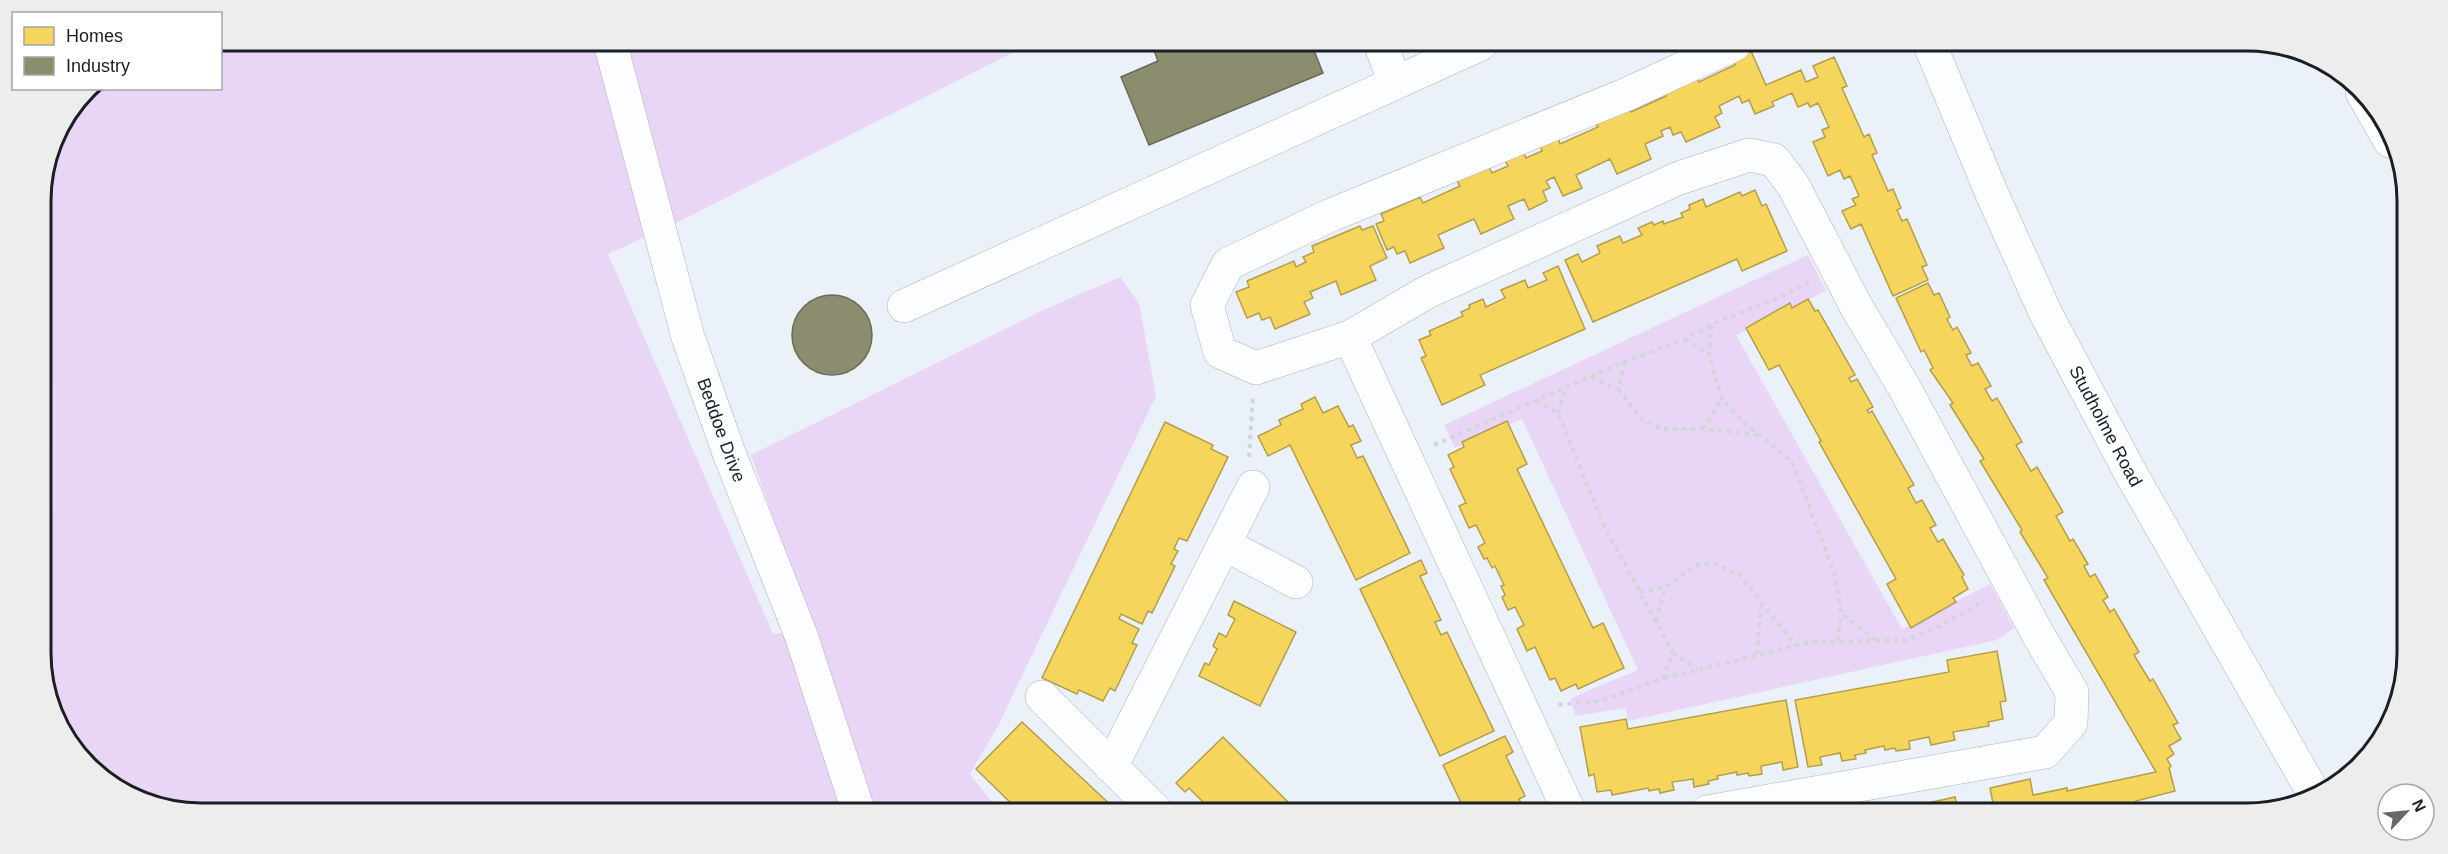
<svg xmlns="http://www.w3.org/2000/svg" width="2448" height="854" font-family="Arial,sans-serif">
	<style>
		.green { fill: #e9d6f7 }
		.homes { fill: #f6d55c; stroke: #b49e4b; stroke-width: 1.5 }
		.industry { fill: #8c8c6e; stroke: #6a6b58; stroke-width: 1.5 }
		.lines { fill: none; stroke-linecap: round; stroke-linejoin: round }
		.minor-casing { stroke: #aeb3b8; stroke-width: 34 }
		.path { stroke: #d3d6d8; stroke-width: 4; stroke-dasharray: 4.5 4.5; stroke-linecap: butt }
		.minor { stroke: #fcfdfe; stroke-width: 33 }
		.labels { text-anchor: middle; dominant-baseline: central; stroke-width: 6; stroke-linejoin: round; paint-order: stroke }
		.street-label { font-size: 18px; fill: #1a1f23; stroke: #fff }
		.rim { fill: none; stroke: #1a1f23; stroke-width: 3 }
	</style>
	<rect width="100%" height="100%" fill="#ebf1f8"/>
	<g class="green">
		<polygon points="221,41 1032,43 680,221 608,254 773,634 812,630 751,455 1043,310 1120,277 1139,303 1156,396 998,726 970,774 998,810 159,808 81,759 44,684 41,191 57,131 87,89 220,88"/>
		<polygon points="1808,255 1826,291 1736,335 1902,629 1990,584 2014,628 1997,640 1628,721 1626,708 1575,716 1571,698 1638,670 1522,419 1455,448 1444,425"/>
	</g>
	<g class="homes">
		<polygon points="1751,51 1766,85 1801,70 1806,82 1818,77 1813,66 1834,57 1847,86 1842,88 1864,137 1869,134 1877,153 1872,155 1888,191 1893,189 1901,208 1897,210 1902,221 1907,219 1927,265 1922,267 1928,280 1893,296 1861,224 1851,229 1842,211 1856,205 1852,199 1859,196 1850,176 1844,179 1840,170 1828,176 1813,142 1825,137 1822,130 1829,127 1818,103 1810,107 1808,103 1798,107 1792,93 1772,102 1774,106 1755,114 1749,100 1742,103 1739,96 1719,106 1722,113 1715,117 1720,127 1686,142 1681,132 1673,135 1670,127 1661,131 1663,136 1645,144 1651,159 1617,174 1610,159 1576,175 1582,188 1563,196 1554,177 1546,181 1550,188 1543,191 1547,201 1529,210 1524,199 1508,206 1514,219 1481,234 1474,219 1438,235 1444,248 1410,263 1405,251 1397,254 1394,247 1387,250 1376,224 1384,221 1381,214 1420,197 1423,203 1460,186 1457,181 1489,167 1492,173 1508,166 1505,160 1523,151 1526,158 1542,151 1540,145 1558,137 1560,144 1598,127 1595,122 1629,106 1631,112 1666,96 1664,91 1697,76 1699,82 1735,65 1732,60"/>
		<polygon points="1755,190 1762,206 1766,204 1787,251 1742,271 1737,259 1593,322 1565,260 1578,254 1582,262 1600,253 1597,246 1620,236 1623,243 1642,235 1638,228 1652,222 1654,225 1663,221 1664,224 1683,217 1681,213 1690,209 1689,205 1703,199 1706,207 1740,192 1742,196"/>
		<polygon points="1360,226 1362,230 1373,226 1387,258 1370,266 1376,280 1341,295 1336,281 1310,292 1313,298 1304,302 1310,314 1275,329 1270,317 1262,320 1259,313 1247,318 1236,292 1249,287 1247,281 1294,261 1296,267 1306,262 1303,257 1314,252 1312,246"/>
		<polygon points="1558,266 1585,329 1480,375 1485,385 1442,405 1421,358 1426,356 1419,340 1431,335 1429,331 1463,316 1461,312 1470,308 1469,305 1483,299 1486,307 1505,298 1501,290 1525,280 1528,288 1547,280 1543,273"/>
		<polygon points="1928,283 1934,295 1939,293 1950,317 1947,319 1949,323 1953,330 1957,327 1971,353 1966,355 1972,366 1978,363 1991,386 1985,389 1992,401 1997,398 2022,442 2016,445 2031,471 2037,467 2063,512 2056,516 2070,541 2073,539 2088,564 2084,566 2090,577 2095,574 2108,597 2103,600 2110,612 2114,609 2139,652 2134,655 2150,681 2153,679 2178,723 2173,725 2181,739 2169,746 2174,754 2167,759 2171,766 2169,768 2175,791 2136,801 2139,813 1921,812 1919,805 1955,797 1958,811 1993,803 1990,788 2030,779 2033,795 2067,788 2067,791 2156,772 2044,580 2048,578 2020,532 2022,530 1980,461 1984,459 1950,405 1953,403 1930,370 1933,368 1924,350 1921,352 1896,298"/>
		<polygon points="1808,299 1815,311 1818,310 1855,375 1849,378 1851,382 1857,379 1873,407 1867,410 1869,413 1872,411 1914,485 1908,488 1916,503 1922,500 1936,525 1930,528 1938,542 1943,539 1964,575 1962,577 1968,589 1953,598 1956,602 1911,628 1887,584 1896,579 1819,442 1821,441 1779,365 1769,370 1746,328 1790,303 1792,308"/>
		<polygon points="1315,397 1323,413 1338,406 1349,427 1353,425 1361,441 1351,445 1357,458 1363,456 1410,553 1356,580 1290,445 1268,456 1258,436 1281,425 1279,420 1303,409 1301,404"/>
		<polygon points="1507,421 1527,464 1517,469 1593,628 1603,623 1624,668 1578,689 1576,684 1561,691 1555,678 1550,680 1535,647 1527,651 1517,629 1524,625 1515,607 1508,610 1502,597 1505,595 1501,586 1504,585 1495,566 1492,568 1487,558 1484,559 1478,547 1485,543 1476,525 1469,528 1459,506 1466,503 1450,469 1454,467 1448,455 1464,447 1462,442"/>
		<polygon points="1165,422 1213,445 1211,449 1228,457 1187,541 1179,538 1174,549 1178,551 1171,564 1175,566 1152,613 1148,611 1142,624 1121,614 1119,619 1139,629 1132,643 1137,645 1115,691 1110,688 1103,701 1079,690 1077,694 1042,678"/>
		<polygon points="1421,560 1427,573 1420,576 1441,620 1435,622 1441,635 1447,632 1494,731 1440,756 1360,589"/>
		<polygon points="1234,601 1296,632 1260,706 1199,676 1205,663 1209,665 1217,649 1213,646 1219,633 1226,637 1235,619 1228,615"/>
		<polygon points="1997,651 2006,701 2000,702 2003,719 1988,722 1989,726 1953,732 1955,740 1931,745 1929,737 1909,741 1910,749 1896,751 1895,748 1885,750 1884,746 1865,750 1866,753 1855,755 1856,759 1842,761 1840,753 1820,757 1822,765 1808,767 1795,700 1949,672 1947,660"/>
		<polygon points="1786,700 1798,767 1783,770 1782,762 1761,766 1762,774 1749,776 1748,773 1737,775 1737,772 1717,776 1718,779 1708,781 1709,784 1694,787 1693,779 1672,782 1674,790 1660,793 1659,789 1649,791 1648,788 1612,795 1611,790 1597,792 1594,774 1589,776 1580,727 1626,719 1628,729"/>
		<polygon points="1022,722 1116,810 1018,810 976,769"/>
		<polygon points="1505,736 1513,752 1506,756 1525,796 1519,799 1525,811 1531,809 1532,811 1465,811 1443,765"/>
		<polygon points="1223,737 1296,810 1295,811 1212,811 1189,788 1185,792 1176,783"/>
	</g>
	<g class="industry">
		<polygon points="1151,43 1311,43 1323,73 1149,145 1121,77 1158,61"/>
		<circle cx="832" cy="335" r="40"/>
	</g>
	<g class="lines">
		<defs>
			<g id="minor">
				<path id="s1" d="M610,42L688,337L729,453L801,635L858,810"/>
				<polyline points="1380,44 1395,81"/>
				<path id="s2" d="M1930,45L1992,194L2046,314L2130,472L2313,792"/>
				<polyline points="2362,92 2390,141"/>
				<polyline points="904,306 1481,44"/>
				<polyline points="1350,337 1569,811"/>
				<polyline points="1224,544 1296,582"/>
				<polyline points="1042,697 1155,810"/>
				<polyline points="1111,767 1253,487"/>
				<polyline points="1707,812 2045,752 2071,723 2072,692 2040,638 1904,387 1856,306 1793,185 1774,160 1749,155 1679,178 1427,292 1350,337 1256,368 1220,352 1207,305 1228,264 1331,215 1625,95 1734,45"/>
			</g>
		</defs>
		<use href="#minor" class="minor-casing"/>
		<g class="path">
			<polyline points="1712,325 1709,354 1722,399 1745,423 1792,462 1835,575 1841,613 1876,640"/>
			<polyline points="1685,339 1709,354"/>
			<polyline points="1624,362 1619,390 1640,418 1661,429 1703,429 1758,435"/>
			<polyline points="1591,377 1619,390"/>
			<polyline points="1536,401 1558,413 1603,524 1673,653 1663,678 1600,701 1555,705"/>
			<polyline points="1558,413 1565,388"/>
			<polyline points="1703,429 1722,399"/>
			<polyline points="1434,445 1624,362 1685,339 1722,320 1780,297 1809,282"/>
			<polyline points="1249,457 1253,396"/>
			<polyline points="1640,592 1665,587 1696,565 1716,564 1740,575 1795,645"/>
			<polyline points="1656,621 1665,587"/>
			<polyline points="1838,641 1841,614"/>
			<polyline points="1673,653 1697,669"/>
			<polyline points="1757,654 1761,605"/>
			<polyline points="1664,678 1810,642 1907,640 1942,625 1984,601"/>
		</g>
		<use href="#minor" class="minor"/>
	</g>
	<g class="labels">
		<g class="street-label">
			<text stroke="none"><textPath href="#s2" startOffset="420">Studholme Road</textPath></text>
			<text stroke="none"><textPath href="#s1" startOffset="404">Beddoe Drive</textPath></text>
		</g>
	</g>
	<path d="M0 0H2448V854H0ZM201 51H2247A150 150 0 0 1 2397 201V653A150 150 0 0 1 2247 803H201A150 150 0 0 1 51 653V201A150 150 0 0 1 201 51Z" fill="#ededed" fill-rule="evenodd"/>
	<path class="rim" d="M201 51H2247A150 150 0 0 1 2397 201V653A150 150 0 0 1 2247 803H201A150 150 0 0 1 51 653V201A150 150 0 0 1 201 51Z"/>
	<rect x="12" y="12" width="210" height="78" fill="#ffffff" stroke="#a3a5a7" stroke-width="1.5"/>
	<rect x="24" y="27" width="30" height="18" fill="#f6d55c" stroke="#a3a5a7" stroke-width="1.5"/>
	<text x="66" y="42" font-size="18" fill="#1a1f23">Homes</text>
	<rect x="24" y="57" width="30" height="18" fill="#8c8c6e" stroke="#a3a5a7" stroke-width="1.5"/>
	<text x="66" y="72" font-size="18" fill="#1a1f23">Industry</text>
	<g transform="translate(2406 812) rotate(64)"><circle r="28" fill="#ffffff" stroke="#a3a5a7" stroke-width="1.5"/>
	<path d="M0-4.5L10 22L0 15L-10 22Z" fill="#63686e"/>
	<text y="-9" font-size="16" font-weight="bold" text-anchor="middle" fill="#1a1f23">N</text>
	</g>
</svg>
